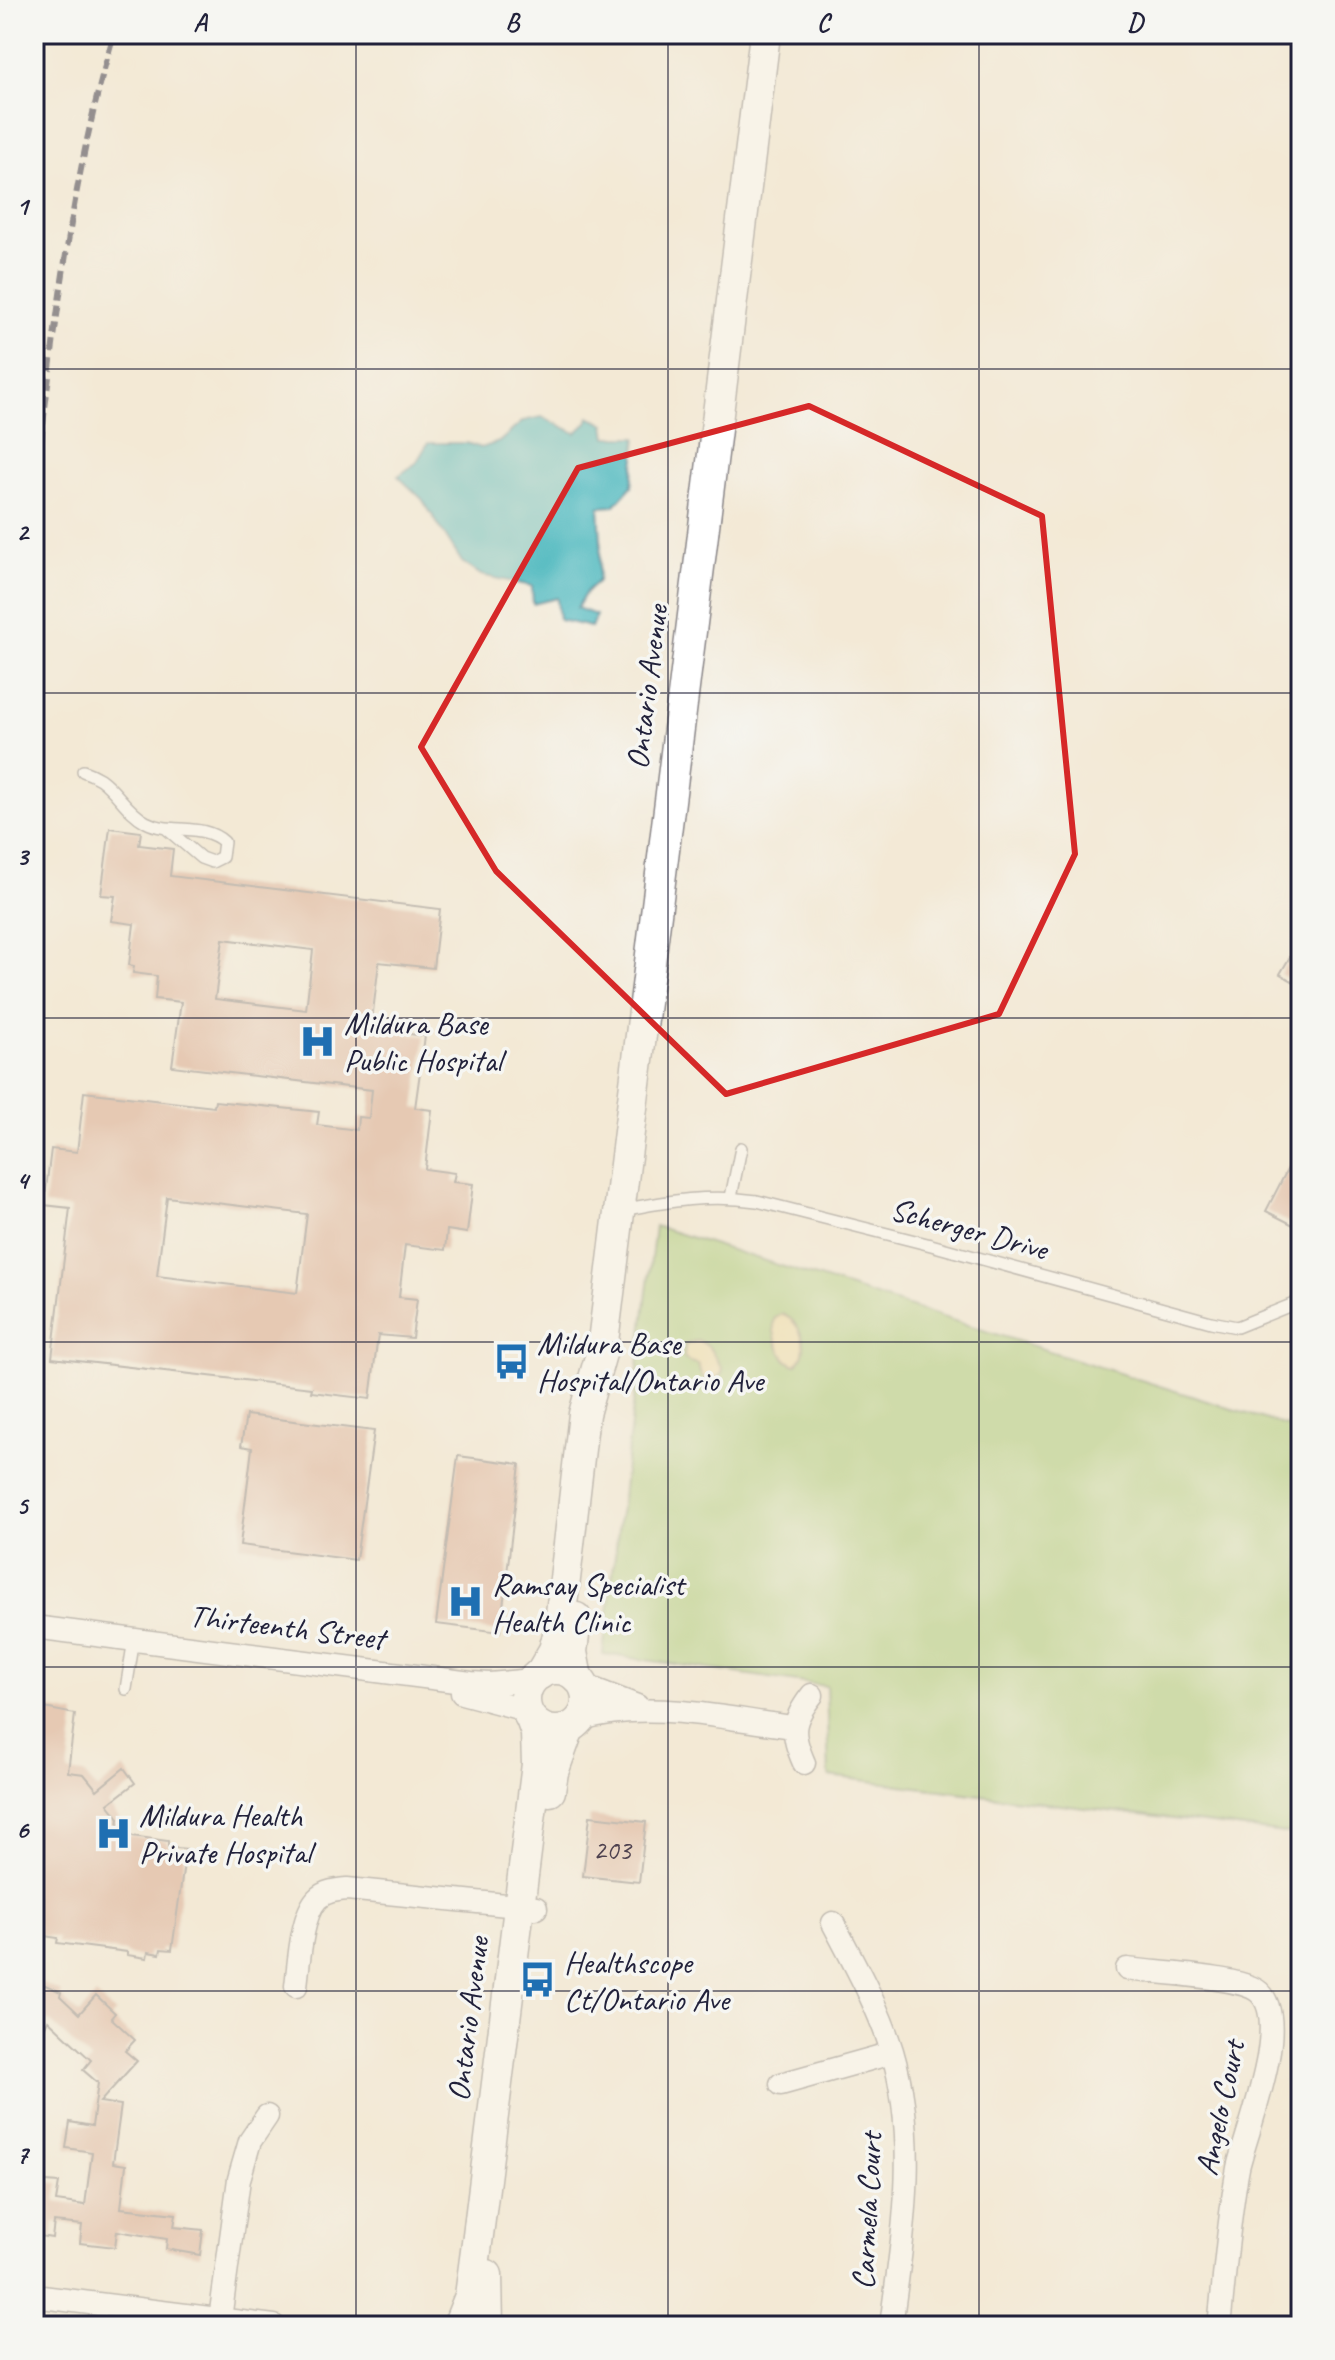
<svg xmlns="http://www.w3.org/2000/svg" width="1335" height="2360" font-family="Caveat,sans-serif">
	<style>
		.green { fill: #a5ca74; stroke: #647658; stroke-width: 2 }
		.sand { fill: #eeda9e; stroke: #887e6c; stroke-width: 2 }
		.water { fill: #45b5bc; stroke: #346c7c; stroke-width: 2 }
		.building { fill: #d7a28a; fill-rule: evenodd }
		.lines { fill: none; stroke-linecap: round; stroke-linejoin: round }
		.lane-casing { stroke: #8a8688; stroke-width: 14 }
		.street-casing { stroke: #8a8688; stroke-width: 25 }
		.secondary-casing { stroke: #8a8688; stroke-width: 33 }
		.lane { stroke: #fff; stroke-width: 11 }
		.street { stroke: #fff; stroke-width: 22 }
		.secondary { stroke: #fff; stroke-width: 30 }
		.rail { stroke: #22223b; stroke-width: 6; stroke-dasharray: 12 6; stroke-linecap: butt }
		.marked { fill: none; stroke: #d62828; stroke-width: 6; stroke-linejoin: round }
		.grid { fill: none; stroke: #22223b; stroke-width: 2; stroke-opacity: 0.55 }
		.labels { text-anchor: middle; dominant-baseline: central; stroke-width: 7; stroke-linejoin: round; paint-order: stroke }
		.number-label { font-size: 28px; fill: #4f424f }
		.street-label { font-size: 32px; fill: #22223b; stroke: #f6f6f2 }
		.poi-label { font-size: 32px; fill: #22223b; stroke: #f6f6f2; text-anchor: start }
		.neatline { fill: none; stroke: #22223b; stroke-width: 3 }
		.grid-label { font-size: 26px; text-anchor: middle; font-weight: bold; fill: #22223b }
	</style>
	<rect width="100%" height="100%" fill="#f6f6f2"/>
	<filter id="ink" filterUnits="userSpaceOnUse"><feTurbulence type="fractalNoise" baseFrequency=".0125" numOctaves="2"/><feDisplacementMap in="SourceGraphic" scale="16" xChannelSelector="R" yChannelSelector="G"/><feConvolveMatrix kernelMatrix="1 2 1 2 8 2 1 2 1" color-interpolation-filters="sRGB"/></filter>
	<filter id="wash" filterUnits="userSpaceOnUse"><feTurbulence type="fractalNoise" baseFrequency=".006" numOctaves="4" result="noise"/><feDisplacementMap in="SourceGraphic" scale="32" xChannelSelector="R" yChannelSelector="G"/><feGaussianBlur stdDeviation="1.8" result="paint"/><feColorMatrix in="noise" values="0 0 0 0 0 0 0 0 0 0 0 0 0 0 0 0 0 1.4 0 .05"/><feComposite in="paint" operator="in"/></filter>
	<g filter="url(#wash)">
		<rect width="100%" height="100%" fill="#f3e9d6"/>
		<polygon class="green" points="655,1226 1286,1426 1301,1428 1301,1835 829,1776 826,1686 603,1654"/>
		<g class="sand">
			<path d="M782,1314C801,1322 812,1349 796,1365C780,1362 772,1334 774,1319Z"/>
			<polygon points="698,1340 708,1346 722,1368 722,1374 717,1378 705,1379 701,1375 698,1364 689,1362 684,1357 685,1345"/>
		</g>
		<polygon class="water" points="542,417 576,433 587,423 589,417 605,424 607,437 637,437 632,486 614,506 599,507 601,542 598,581 586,592 577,608 596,615 591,627 559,620 557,598 533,604 532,586 481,575 462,562 422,499 398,476 416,463 428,443 467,443 481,448 499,442 523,421"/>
		<g id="blocks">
			<g class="building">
				<path d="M110,828L141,832L139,845L173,849L170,876L440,909L433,968L379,962L371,1029L425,1036L415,1108L432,1110L425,1169L455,1173L453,1182L473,1184L467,1233L447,1230L445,1250L405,1245L399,1297L417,1299L412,1338L378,1335L370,1399L311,1392L312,1388L52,1358L70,1208L44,1205L51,1149L77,1152L84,1092L214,1107L215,1101L319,1112L317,1125L357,1130L358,1117L369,1118L372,1090L172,1066L181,1002L155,999L157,976L133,973L134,966L129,965L134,924L111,921L115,896L101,895ZM223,939L313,950L306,1010L215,999ZM167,1197L307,1214L297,1293L157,1276Z"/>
				<polygon points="1301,938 1301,986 1280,974"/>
				<polygon points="1301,1143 1301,1229 1266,1211"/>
				<polygon points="246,1415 374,1431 356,1560 240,1545 252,1448 241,1446"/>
				<polygon points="458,1456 520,1464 500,1632 436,1624"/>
				<polygon points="34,1706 75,1714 68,1772 84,1774 97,1790 124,1768 135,1783 108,1804 119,1818 117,1834 168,1841 168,1847 186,1849 172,1950 161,1949 160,1954 148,1952 147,1958 127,1955 127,1952 57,1943 58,1938 37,1935 38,1925 34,1925"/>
				<polygon points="590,1816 646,1822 639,1882 583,1876"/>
				<polygon points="34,1980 61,1992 60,1996 79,2014 96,1995 115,2013 111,2018 135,2040 125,2051 137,2061 100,2102 121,2105 113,2163 126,2165 121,2208 176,2214 174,2227 203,2230 200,2255 166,2249 167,2239 117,2231 115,2247 80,2243 82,2225 54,2222 52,2238 34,2235 34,2181 59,2183 56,2201 85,2205 92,2152 66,2148 70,2122 92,2126 98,2083 83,2070 91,2060 48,2020 34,2051"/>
			</g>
		</g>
	</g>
	<g filter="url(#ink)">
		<use href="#blocks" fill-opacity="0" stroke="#8a8688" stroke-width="2"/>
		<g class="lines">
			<defs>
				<g id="lane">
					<path d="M83,771C89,773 95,776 100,779C117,791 127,812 146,822C170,835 202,822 224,842L222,857L212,862L201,858L167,829"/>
					<polyline points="731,1197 741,1148"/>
					<path d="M622,1210C668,1201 710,1194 757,1201L931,1245L1211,1322L1237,1327L1301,1301"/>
					<polyline points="126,1689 134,1639"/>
				</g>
				<g id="street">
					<polyline points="34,1627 471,1683 490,1684 532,1680"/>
					<polyline points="583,1685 637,1706"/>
					<polyline points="462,1693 526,1710"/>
					<path d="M581,1719C650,1699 725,1719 794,1727"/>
					<path d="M804,1763C791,1733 791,1722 812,1695"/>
					<path d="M833,1923C855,1965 878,2006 892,2051C919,2142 903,2235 891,2326"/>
					<path d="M1127,1969C1154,1973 1241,1976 1259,1992C1292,2021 1246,2132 1238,2168C1228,2220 1225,2274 1219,2326"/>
					<path d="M296,1986C299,1963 301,1916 317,1899C325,1891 336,1890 347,1889L536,1908"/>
					<polyline points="781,2084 892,2053"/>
					<polyline points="34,2296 274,2326"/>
					<polyline points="220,2319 239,2179 250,2141 267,2116"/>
				</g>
				<g id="secondary">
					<polyline points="576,1618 572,1652 577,1678"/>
					<circle cx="556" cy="1700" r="31"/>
					<polyline points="540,1674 554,1650 559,1631 584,1414 602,1350 765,34"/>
					<polyline points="550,1791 553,1772 569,1728"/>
					<polyline points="487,2275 488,2326"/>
					<polyline points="458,2326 470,2296 476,2251 537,1764 536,1733 531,1719"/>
				</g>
			</defs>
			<use href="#lane" class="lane-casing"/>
			<use href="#street" class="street-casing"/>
			<use href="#secondary" class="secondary-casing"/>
			<use href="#lane" class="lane"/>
			<use href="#street" class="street"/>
			<use href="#secondary" class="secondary"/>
			<path class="rail" d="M34,496C54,341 69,184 114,34"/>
		</g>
	</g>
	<path d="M0 0H1335V2360H0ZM809,406L1042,516L1075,854L999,1014L726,1094L496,871L421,747L578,468Z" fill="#f3e9d6" fill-opacity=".55" fill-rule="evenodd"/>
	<path class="marked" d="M809,406L1042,516L1075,854L999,1014L726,1094L496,871L421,747L578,468Z"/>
	<path class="grid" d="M356,34V2326M668,34V2326M979,34V2326M34,369H1301M34,693H1301M34,1018H1301M34,1342H1301M34,1667H1301M34,1991H1301"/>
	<defs>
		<symbol id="hospital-bare" viewBox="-9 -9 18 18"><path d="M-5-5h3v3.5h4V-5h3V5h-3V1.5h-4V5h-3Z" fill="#1f6fb2" stroke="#f6f6f2" stroke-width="2.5" paint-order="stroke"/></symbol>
		<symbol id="bus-bare" viewBox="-9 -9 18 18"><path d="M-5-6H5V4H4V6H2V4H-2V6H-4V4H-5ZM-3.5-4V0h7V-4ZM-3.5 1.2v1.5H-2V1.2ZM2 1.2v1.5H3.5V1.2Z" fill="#1f6fb2" stroke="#f6f6f2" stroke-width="2.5" paint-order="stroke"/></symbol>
	</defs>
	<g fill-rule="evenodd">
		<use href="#hospital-bare" x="292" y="1016" width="51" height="51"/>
		<use href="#bus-bare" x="486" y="1336" width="51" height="51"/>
		<use href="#hospital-bare" x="440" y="1576" width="51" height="51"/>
		<use href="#hospital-bare" x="88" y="1808" width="51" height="51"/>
		<use href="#bus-bare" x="512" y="1954" width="51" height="51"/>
	</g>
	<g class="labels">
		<g class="number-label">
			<text x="612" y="1849">203</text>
		</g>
		<g class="street-label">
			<text transform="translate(647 687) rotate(-83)">Ontario Avenue</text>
			<text transform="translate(969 1229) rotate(15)">Scherger Drive</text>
			<text transform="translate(287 1627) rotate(7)">Thirteenth Street</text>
			<text transform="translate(468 2019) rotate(-83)">Ontario Avenue</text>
			<text transform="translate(1220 2108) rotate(-78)">Angelo Court</text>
			<text transform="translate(867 2211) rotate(-87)">Carmela Court</text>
		</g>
		<g class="poi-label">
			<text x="344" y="1023">Mildura Base<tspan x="344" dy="37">Public Hospital</tspan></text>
			<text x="537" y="1343">Mildura Base<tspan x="537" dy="37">Hospital/Ontario Ave</tspan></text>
			<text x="492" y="1584">Ramsay Specialist<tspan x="492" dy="37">Health Clinic</tspan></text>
			<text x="139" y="1815">Mildura Health<tspan x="139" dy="37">Private Hospital</tspan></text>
			<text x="564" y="1962">Healthscope<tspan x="564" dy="37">Ct/Ontario Ave</tspan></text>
		</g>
	</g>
	<rect width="1335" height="2360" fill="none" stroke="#f6f6f2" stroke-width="88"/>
	<rect x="44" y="44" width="1247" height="2272" class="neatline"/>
	<g class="grid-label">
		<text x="200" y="31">A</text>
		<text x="512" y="31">B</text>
		<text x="823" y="31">C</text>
		<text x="1135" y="31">D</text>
		<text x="22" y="215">1</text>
		<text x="22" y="540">2</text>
		<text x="22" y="865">3</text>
		<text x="22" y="1189">4</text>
		<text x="22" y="1514">5</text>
		<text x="22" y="1838">6</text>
		<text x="22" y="2163">7</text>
	</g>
</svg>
